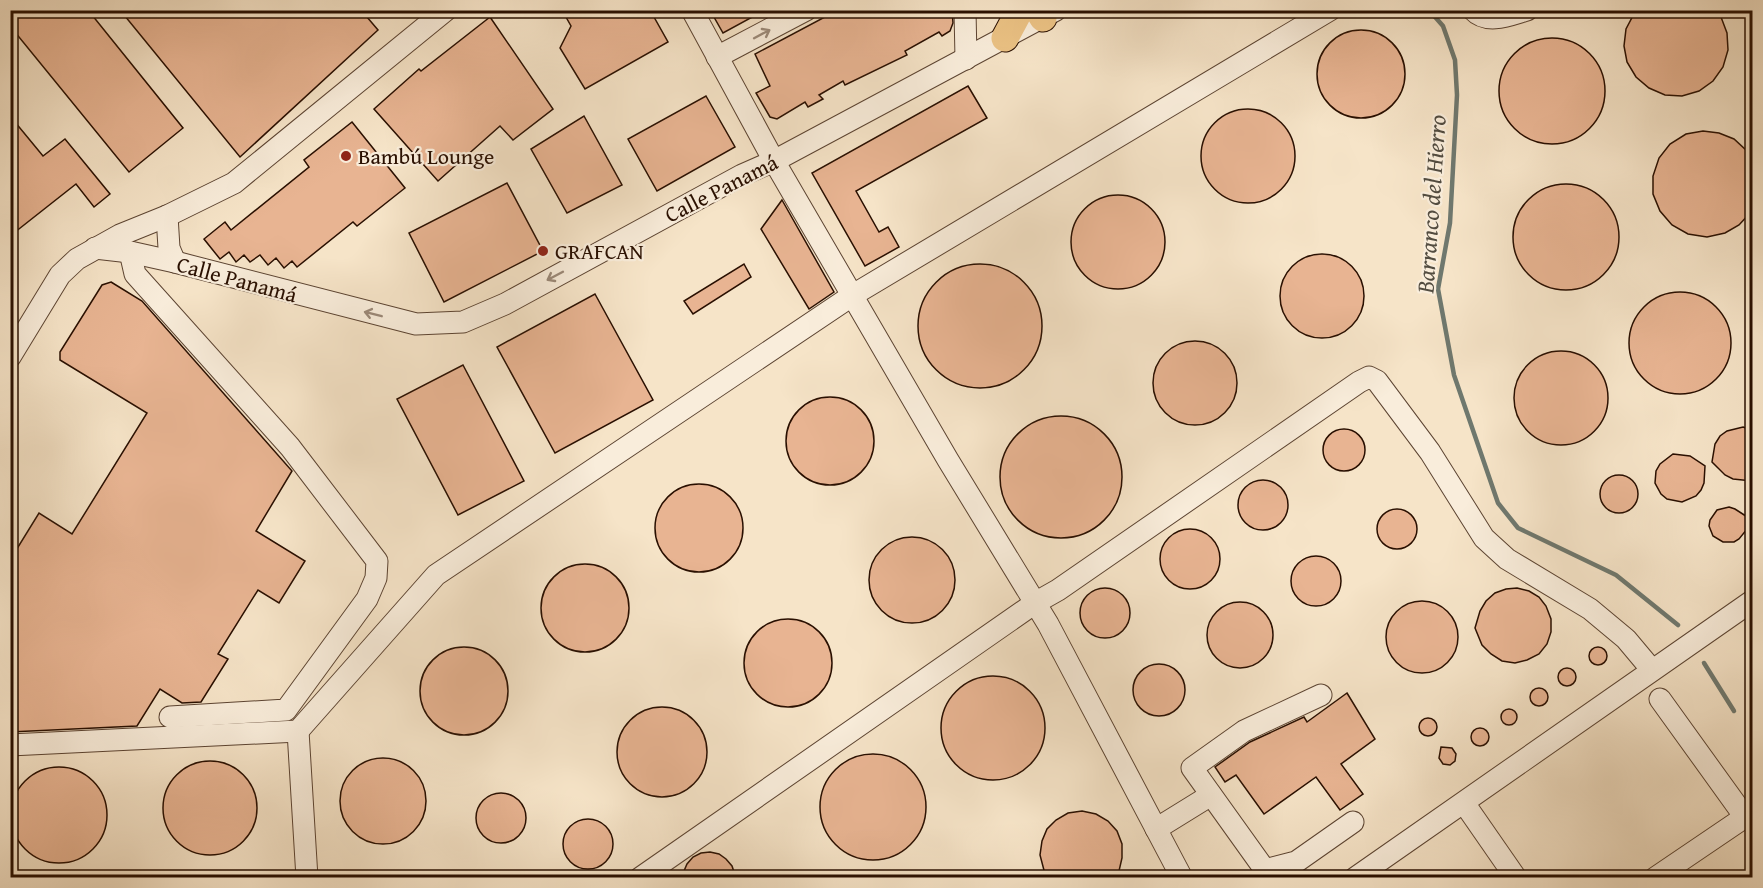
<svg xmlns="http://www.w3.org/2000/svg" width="1763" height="888" font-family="'Gentium Book Plus',serif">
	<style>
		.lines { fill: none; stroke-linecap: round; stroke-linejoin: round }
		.stream { stroke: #6f786e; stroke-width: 4.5 }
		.building { fill: #e8b492; stroke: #290f00; stroke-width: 1.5 }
		.minor-casing { stroke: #5c4432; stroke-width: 23 }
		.major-casing { stroke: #290f00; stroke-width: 29 }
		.minor { stroke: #f9eddb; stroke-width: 21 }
		.major { stroke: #ebc284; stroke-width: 27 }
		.oneway { stroke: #9b8978 }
		.poi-dot { fill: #8f2418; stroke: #f9eddb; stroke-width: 2 }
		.labels { text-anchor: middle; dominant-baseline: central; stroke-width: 4.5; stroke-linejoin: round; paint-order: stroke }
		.poi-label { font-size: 22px; fill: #290f00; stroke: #f9eddb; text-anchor: start }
		.street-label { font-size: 22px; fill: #290f00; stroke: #f9eddb }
		.water-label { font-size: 24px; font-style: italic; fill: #524c40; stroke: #f9eddb }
	</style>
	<rect width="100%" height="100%" fill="#f6e4c8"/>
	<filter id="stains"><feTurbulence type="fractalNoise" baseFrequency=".00333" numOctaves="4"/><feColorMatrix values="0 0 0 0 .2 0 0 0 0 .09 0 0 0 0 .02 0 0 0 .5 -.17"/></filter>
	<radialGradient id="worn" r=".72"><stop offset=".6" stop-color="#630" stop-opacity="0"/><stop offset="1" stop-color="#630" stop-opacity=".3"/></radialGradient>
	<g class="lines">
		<g class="stream">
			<polyline points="1429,10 1443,26 1455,60 1457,95 1450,223 1438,289 1454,375 1498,503 1518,528 1616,575 1678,625"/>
			<polyline points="1704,663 1734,711"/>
		</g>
	</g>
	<g class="building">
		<polygon points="10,10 88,10 183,128 129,172 10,26"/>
		<polygon points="120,10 361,10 378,30 240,157"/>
		<polygon points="562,10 650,10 668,42 585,89 560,48 571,26"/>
		<polygon points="710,10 765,10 723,33"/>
		<polygon points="838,10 952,10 953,23 950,31 942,36 939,32 905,51 907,55 845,85 843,81 819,95 823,99 808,107 805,102 777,119 770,117 756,93 770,86 755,54"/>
		<polygon points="1636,10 1716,10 1721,17 1727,33 1728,50 1723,67 1713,81 1699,91 1682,96 1665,95 1649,88 1636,77 1627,62 1624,46 1626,29"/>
		<polygon points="490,17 553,109 513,140 500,126 438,181 374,109 419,69 421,71"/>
		<circle cx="1361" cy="74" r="44"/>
		<circle cx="1552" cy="91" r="53"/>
		<polygon points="968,86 987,118 856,191 879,232 888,227 899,247 865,266 812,173"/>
		<polygon points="706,96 735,147 657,191 628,139"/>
		<circle cx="1248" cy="156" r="47"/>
		<polygon points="10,116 43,156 65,139 110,194 94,207 76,184 10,236"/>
		<polygon points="584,116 622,185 567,213 531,149"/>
		<polygon points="352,122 405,188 357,226 353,222 297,267 292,261 284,268 276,258 268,265 260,255 250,262 244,255 236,262 229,252 220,259 204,239 225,222 231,230 309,167 304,160"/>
		<polygon points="1703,131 1719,133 1734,139 1747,151 1752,161 1752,208 1750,213 1739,225 1725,233 1707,237 1688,234 1672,225 1660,211 1653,194 1653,176 1659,158 1670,144 1686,134"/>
		<polygon points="507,183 543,251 444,302 409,233"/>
		<circle cx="1566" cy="237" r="53"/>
		<circle cx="1118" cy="242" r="47"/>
		<polygon points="782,200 834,292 809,309 761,229"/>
		<circle cx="1322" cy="296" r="42"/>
		<circle cx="980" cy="326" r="62"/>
		<polygon points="744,264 751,277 693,314 684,301"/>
		<polygon points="111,282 142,301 292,471 256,531 305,561 279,603 258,590 218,654 228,659 201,702 182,703 160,689 137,726 10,732 10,560 39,513 72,534 147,413 60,360 60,352 102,285"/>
		<circle cx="1680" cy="343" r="51"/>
		<polygon points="595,294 653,400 555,453 497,347"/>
		<circle cx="1195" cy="383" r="42"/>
		<circle cx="1561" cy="398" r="47"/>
		<polygon points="463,365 524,481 458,515 397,399"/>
		<circle cx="830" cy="441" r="44"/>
		<circle cx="1061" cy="477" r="61"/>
		<polygon points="1743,427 1752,430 1752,481 1733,479 1725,475 1712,462 1715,444 1720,436 1727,431"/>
		<circle cx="1344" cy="450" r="21"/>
		<polygon points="1673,454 1690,456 1705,466 1704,483 1701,490 1696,496 1682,502 1667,499 1661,494 1655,483 1656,471 1660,464"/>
		<circle cx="1619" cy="494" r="19"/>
		<circle cx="1263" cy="505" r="25"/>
		<circle cx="699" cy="528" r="44"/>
		<polygon points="1729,507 1735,509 1752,520 1752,523 1739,539 1734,542 1723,542 1713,536 1709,526 1710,520 1717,510"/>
		<circle cx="1397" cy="529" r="20"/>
		<circle cx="1190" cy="559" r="30"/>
		<circle cx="912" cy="580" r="43"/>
		<circle cx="1316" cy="581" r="25"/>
		<circle cx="585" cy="608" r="44"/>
		<polygon points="1517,588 1529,591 1539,597 1546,606 1551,619 1551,632 1547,644 1539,654 1527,660 1515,663 1502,661 1491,654 1482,645 1475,628 1480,611 1486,601 1495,593 1506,589"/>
		<circle cx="1105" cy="613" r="25"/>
		<circle cx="1422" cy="637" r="36"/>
		<circle cx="1240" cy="635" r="33"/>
		<circle cx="788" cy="663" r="44"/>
		<circle cx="464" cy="691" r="44"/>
		<circle cx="1598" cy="656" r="9"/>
		<circle cx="1159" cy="690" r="26"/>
		<circle cx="1567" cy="677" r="9"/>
		<circle cx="993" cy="728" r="52"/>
		<circle cx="1539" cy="697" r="9"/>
		<polygon points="1347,693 1375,739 1341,764 1363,794 1340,810 1316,777 1264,814 1236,775 1225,782 1215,767 1250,742 1304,717 1307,722"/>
		<circle cx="662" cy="752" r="45"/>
		<circle cx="1509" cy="717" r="8"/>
		<circle cx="1428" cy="727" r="9"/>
		<circle cx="1480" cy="737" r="9"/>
		<polygon points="1441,747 1452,748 1456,754 1455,761 1450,765 1443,764 1439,758"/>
		<circle cx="873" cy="807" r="53"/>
		<circle cx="383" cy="801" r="43"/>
		<circle cx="210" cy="808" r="47"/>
		<circle cx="59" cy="815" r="48"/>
		<circle cx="501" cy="818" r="25"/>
		<polygon points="1082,811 1096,814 1108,821 1117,831 1122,844 1122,858 1119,871 1114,878 1046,878 1040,855 1042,841 1047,829 1056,820 1068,813"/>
		<circle cx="588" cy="844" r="25"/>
		<polygon points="710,852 719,854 726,859 732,866 736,878 681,878 687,864 693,857 701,853"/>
	</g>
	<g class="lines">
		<defs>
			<g id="minor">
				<polyline points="692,10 774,161 948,460 1048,624 1182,878"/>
				<polyline points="965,10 966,59"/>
				<path d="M1473,10C1487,25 1510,15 1527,10"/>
				<polyline points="717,57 806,10"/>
				<polyline points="167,216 169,248 175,262"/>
				<polyline points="95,248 130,252 175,262 416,324 463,322 505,304 742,175 774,161 1056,10"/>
				<polyline points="130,252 135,274 290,447 377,561 376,578 367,599 286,710 170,717"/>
				<polyline points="10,357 60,275 77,259 120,235 167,216 234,183 446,10"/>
				<polyline points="1321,695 1244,731 1192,768 1265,870 1296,862 1353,822"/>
				<polyline points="298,731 307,878"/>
				<polyline points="10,745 298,731 436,575 853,295 1330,10"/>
				<polyline points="1464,803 1516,878"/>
				<polyline points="1156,829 1211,795"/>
				<polyline points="640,878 1035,603 1058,590 1359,382 1369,377 1377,381 1430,452 1484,538 1507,559 1590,609 1626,639 1652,670"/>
				<polyline points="1355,878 1752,601"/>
				<polyline points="1655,878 1745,817 1660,699"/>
			</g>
			<g id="major">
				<polyline points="1038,10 1043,18"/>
				<polyline points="1005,38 1020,10"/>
			</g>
		</defs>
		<use href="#minor" class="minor-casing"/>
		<use href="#major" class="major-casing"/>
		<use href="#minor" class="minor"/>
		<use href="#major" class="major"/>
	</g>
	<defs><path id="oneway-shaft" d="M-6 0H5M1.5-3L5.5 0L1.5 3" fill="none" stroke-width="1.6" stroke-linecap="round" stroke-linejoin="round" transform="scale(1.5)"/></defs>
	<g class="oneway">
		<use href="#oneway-shaft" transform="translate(762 34) rotate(-28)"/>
		<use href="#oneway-shaft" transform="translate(555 276) rotate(152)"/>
		<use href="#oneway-shaft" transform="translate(373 314) rotate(-166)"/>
	</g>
	<g class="poi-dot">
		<circle cx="346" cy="156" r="6"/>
		<circle cx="543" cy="251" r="6"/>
	</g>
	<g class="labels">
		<g class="poi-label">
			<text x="358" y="156">Bambú Lounge</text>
			<text x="555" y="251">GRAFCAN</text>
		</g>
		<g class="street-label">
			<text transform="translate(721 188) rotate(-27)">Calle Panamá</text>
			<text transform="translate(237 279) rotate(15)">Calle Panamá</text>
		</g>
		<g class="water-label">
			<text transform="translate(1431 204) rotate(-86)">Barranco del Hierro</text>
		</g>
	</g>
	<rect width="1763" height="888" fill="none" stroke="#f6e4c8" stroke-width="36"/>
	<rect x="12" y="12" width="1739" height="864" fill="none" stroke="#290f00" stroke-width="3"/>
	<rect x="18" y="18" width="1727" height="852" fill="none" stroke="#290f00" stroke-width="1.5"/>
	<rect width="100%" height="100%" filter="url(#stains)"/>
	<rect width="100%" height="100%" fill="url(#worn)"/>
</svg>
